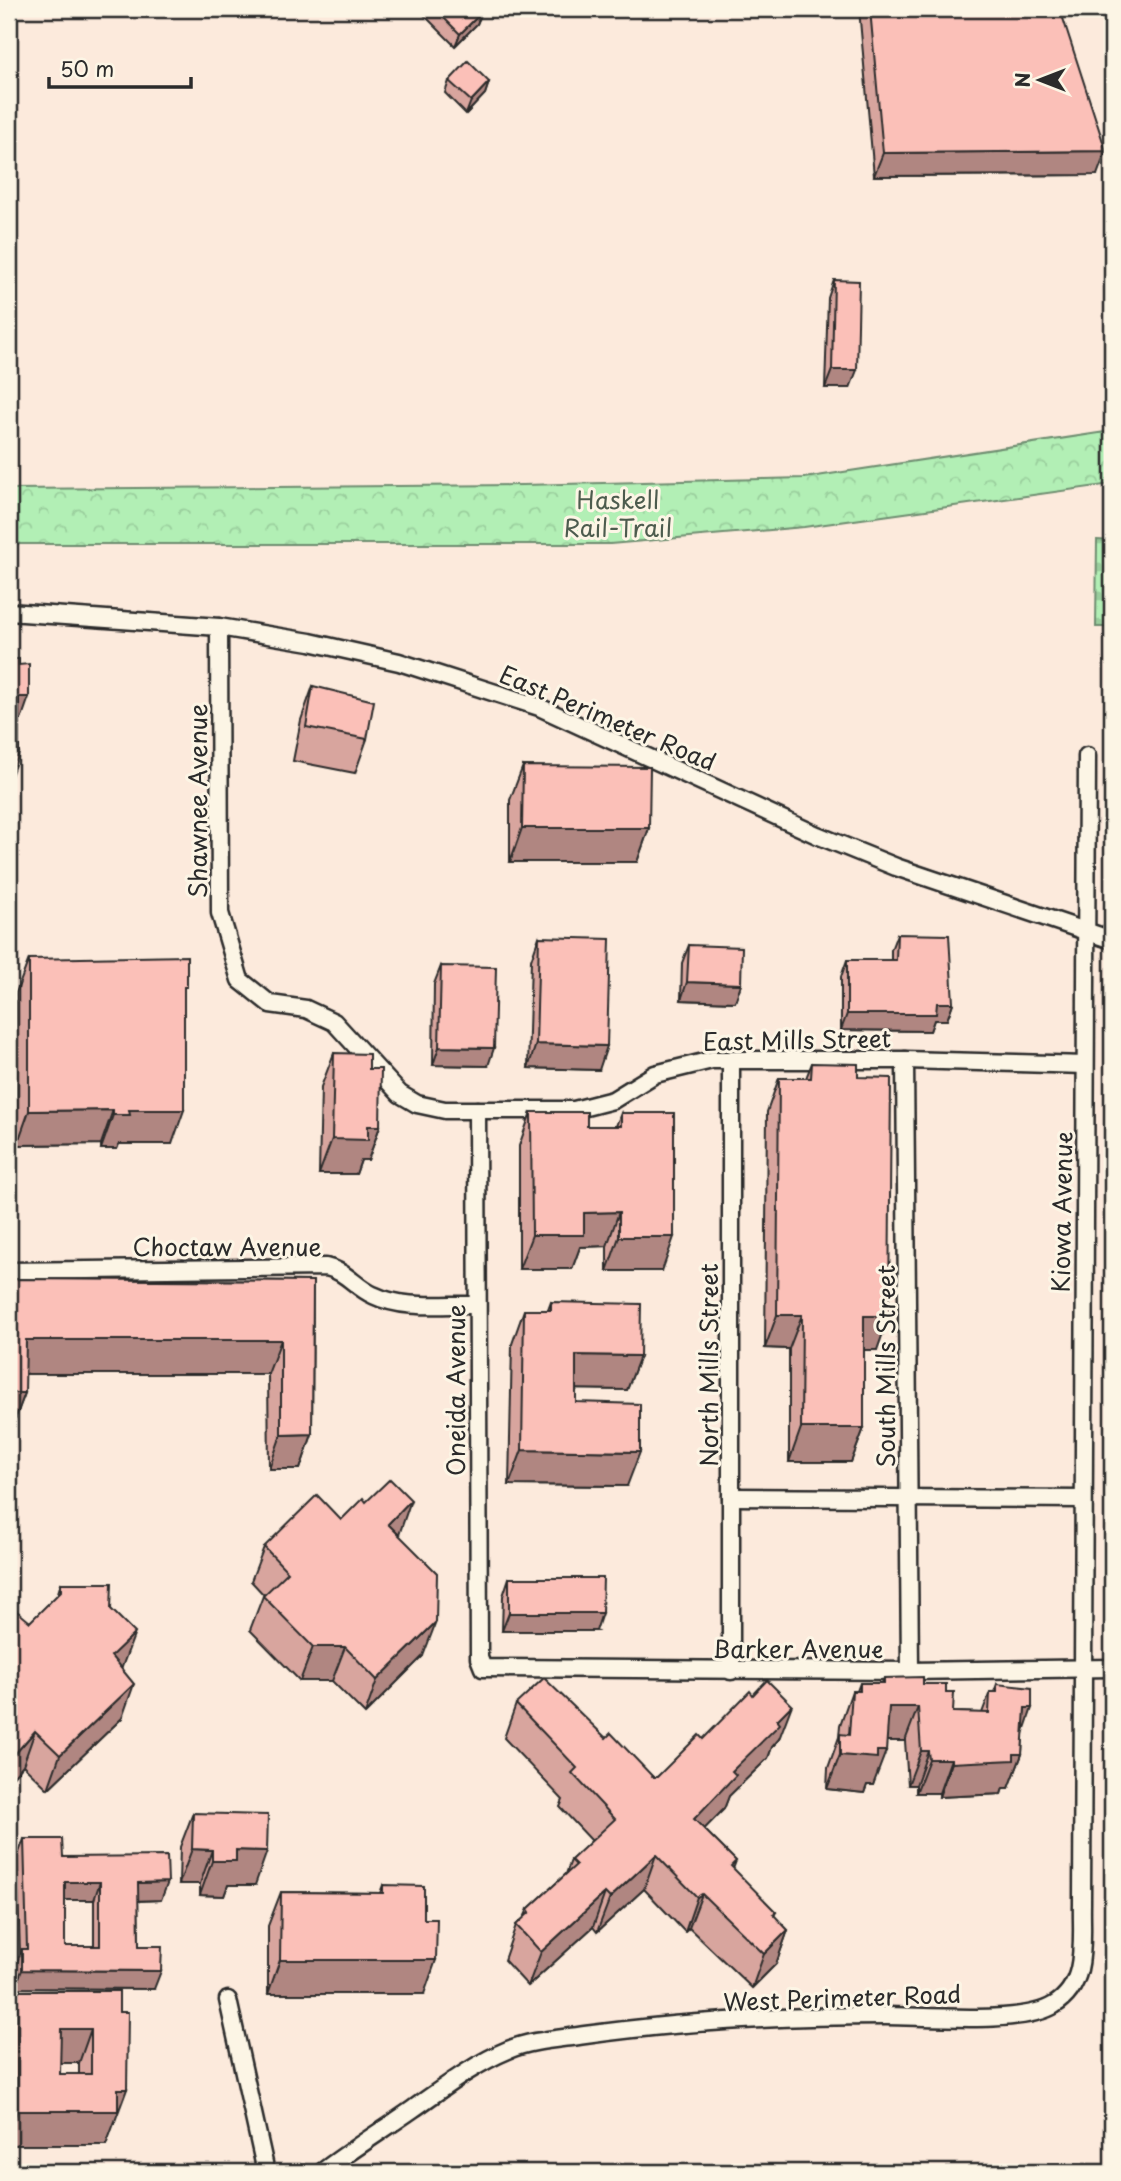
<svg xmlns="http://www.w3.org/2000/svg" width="1121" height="2181" font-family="'Playpen Sans',sans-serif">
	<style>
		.cemetery { fill: url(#cemetery-stones); stroke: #6e8d70; stroke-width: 2 }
		.park { fill: url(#park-crowns); stroke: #6e8d70; stroke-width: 2 }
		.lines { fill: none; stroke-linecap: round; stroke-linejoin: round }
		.minor-casing { stroke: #2b2b2b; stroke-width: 21 }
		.minor { stroke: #fcf5e5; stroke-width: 16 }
		.wall { fill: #d8a59e; stroke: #2b2b2b; stroke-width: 2; fill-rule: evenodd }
		.shaded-wall { fill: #b08681; stroke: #2b2b2b; stroke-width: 2 }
		.building { fill: #fbc0b8; stroke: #2b2b2b; stroke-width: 2; fill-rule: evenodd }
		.labels { text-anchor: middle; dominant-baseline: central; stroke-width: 6; stroke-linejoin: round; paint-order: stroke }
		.park-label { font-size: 24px; fill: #4d5c4e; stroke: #fcf5e5 }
		.street-label { font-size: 24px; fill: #2b2b2b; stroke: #fcf5e5 }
	</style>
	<defs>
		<pattern id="cemetery-stones" width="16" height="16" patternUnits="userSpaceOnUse" patternTransform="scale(1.75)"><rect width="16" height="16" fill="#b2efb5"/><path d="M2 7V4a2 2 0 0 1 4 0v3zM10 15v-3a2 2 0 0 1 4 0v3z" fill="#99cd9c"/></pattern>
		<pattern id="park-crowns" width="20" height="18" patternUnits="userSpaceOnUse" patternTransform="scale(1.75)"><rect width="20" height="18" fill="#b2efb5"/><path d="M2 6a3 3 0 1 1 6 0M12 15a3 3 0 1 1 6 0" fill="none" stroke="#99cd9c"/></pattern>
	</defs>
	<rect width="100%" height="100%" fill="#fceadc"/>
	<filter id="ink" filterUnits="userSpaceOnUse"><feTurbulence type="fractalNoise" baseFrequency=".0143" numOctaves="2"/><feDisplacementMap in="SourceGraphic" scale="14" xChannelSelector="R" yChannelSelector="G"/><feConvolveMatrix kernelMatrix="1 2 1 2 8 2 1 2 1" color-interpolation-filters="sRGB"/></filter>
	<g filter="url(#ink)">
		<polygon class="cemetery" points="1097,540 1112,541 1112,627 1096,627"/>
		<polygon class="park" points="1112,431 1112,484 804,527 610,544 9,544 9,489 523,485 804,478"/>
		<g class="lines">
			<defs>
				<g id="minor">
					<polyline points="9,612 219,627 310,642 399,662 539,707 817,835 896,867 1112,940"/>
					<polyline points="219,627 220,913 240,980 270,1004 306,1009 334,1022 400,1094 417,1104 445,1110 574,1110 613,1100 655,1074 712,1060 905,1060 1085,1065"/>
					<polyline points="905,1060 910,1671"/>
					<polyline points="477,1110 479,1658 483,1668 910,1671 1112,1668"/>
					<path d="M9,1271L326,1267C346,1271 355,1287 373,1295C404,1310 443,1304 477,1305"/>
					<polyline points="731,1497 1083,1499"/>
					<polyline points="731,1671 731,1060"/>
					<polyline points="228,2000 266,2172"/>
					<path d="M322,2172C351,2150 383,2130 413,2109C443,2088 474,2064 508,2050C532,2040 559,2039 585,2035C684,2021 787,2016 886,2016C926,2016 1023,2025 1054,2005C1089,1984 1081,1939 1082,1904L1087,756"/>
				</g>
			</defs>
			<use href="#minor" class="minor-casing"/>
			<use href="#minor" class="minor"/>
		</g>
		<g class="wall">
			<polygon points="427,9 478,9 482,12 477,24 455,46 424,15"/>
			<polygon points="859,9 1060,9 1097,175 874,176"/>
			<polygon points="449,81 489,82 485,94 466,114 445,93"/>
			<polygon points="834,280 850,388 825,388 828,298"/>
			<polygon points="313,686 367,739 355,773 293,761 301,720"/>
			<polygon points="523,766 649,828 637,862 510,862 510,800"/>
			<polygon points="897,934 953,1003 947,1020 934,1020 930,1031 841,1030 841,977 847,960 891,960 891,950"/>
			<polygon points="539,937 599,1070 528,1068 531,960"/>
			<polygon points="689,945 741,984 735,1002 681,1000 682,963"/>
			<polygon points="29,959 184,995 172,1144 119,1144 117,1149 101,1149 101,1144 17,1145 16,993"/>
			<polygon points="441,966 488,1066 433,1065 434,984"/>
			<polygon points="334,1053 369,1069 380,1126 368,1160 361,1160 356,1174 319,1174 321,1087"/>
			<polygon points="812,1063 858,1077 877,1350 864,1350 864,1428 851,1462 789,1462 789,1349 765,1348 767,1112 779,1078 806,1078"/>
			<polygon points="531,1112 587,1126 616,1126 621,1113 662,1271 607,1271 607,1246 580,1247 572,1269 519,1269 519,1146"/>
			<polygon points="9,1279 313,1281 312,1434 300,1469 269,1469 268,1374 25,1374 25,1393 12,1427 9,1427"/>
			<polygon points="551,1302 640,1356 627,1390 576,1389 576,1402 627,1486 509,1485 512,1344 524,1310 548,1310"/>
			<polygon points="341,1520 399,1535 423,1656 365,1714 332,1681 300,1681 250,1630 263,1596 264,1595 251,1581 264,1547"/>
			<polygon points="509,1578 596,1631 502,1631 503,1596"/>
			<polygon points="61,1583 111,1609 122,1667 121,1668 122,1718 48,1789 23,1765 9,1781 9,1610 30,1622 57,1596"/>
			<polygon points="884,1678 923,1684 946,1692 953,1712 982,1713 990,1692 994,1692 997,1684 1023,1734 1022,1754 1009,1788 1003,1788 1001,1794 939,1797 939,1793 916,1793 916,1785 908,1785 905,1741 886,1741 873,1785 867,1785 864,1793 827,1789 828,1768 839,1737 840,1725 852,1691 857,1691 860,1683 882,1683"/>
			<polygon points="516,1704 606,1738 653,1777 657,1777 703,1739 779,1739 772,1747 768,1758 729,1796 724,1809 704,1829 736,1861 733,1869 776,1912 774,1916 788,1930 776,1964 752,1988 689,1928 685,1932 644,1889 597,1932 593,1927 528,1986 504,1960 516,1925 524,1918 528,1909 566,1874 571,1860 592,1841 560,1807 563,1800 504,1738"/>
			<polygon points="193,1813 255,1885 228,1885 224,1896 200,1895 200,1884 179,1884 180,1847"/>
			<path d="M24,1839L161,1900L138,1901L139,1946L154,1989L15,1988V1967L20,1954L17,1858ZM65,1900H94V1946H65Z"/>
			<polygon points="383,1885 424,1994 268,1994 268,1926 281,1892 380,1893"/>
			<path d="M17,1991L119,2012L115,2124H113L106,2145H9V2015ZM60,2063H79V2074H60Z"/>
		</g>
		<g class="shaded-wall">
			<polygon points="482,12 477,24 455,46 460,34"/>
			<polygon points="489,82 485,94 466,114 471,101"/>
			<polygon points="1106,151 1097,175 874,176 883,153"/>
			<polygon points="832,370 857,370 850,388 825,388"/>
			<polygon points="19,697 29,697 21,720 10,720"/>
			<polygon points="9,753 19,753 11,776 9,776"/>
			<polygon points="522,828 649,828 637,862 510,862"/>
			<polygon points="687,982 741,984 735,1002 681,1000"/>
			<polygon points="937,1003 953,1003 947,1020 934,1020 930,1031 841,1030 847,1014"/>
			<polygon points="536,1044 607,1046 599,1070 528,1068"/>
			<polygon points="439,1047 494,1048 488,1066 433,1065"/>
			<polygon points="113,1110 101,1144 17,1145 29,1111"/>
			<polygon points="129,1110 184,1110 172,1144 119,1144 117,1149 101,1149 113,1115"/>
			<polygon points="368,1126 380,1126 368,1160 361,1160 356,1174 319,1174 332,1139"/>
			<polygon points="619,1212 607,1246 580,1247 572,1269 519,1269 532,1235 584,1213"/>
			<polygon points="619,1237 674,1237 662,1271 607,1271"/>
			<polygon points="777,1315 802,1315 789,1349 765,1348"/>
			<polygon points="864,1316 889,1316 877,1350 852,1350"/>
			<polygon points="26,1340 281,1340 268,1374 14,1374"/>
			<polygon points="576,1355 640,1356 627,1390 564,1389"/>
			<polygon points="9,1393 25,1393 12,1427 9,1427"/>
			<polygon points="801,1428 864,1428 851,1462 789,1462"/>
			<polygon points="312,1434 300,1469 269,1469 281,1435"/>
			<polygon points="522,1450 640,1452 627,1486 509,1485"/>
			<polygon points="411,1500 399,1535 388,1524"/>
			<polygon points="509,1613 602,1613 596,1631 502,1631"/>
			<polygon points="436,1622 423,1656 365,1714 377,1680"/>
			<polygon points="135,1633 122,1667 99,1690 111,1656"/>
			<polygon points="313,1647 345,1647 332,1681 300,1681"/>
			<polygon points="134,1684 122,1718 48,1789 60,1755"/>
			<polygon points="792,1705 779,1739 772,1747 768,1758 729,1796 724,1809 681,1853 694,1819 732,1771 777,1720"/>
			<polygon points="889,1707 918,1707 905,1741 876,1741"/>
			<polygon points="1025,1708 1032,1708 1020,1743"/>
			<polygon points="35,1731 23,1765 9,1781 9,1769 14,1755"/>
			<polygon points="877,1751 886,1751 873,1785 867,1785 864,1793 827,1789 840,1755"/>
			<polygon points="921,1751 928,1751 916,1785 908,1785"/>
			<polygon points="1014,1754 1022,1754 1009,1788 1003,1788 1001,1794 939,1797 951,1763"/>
			<polygon points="929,1759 951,1759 939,1793 916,1793"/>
			<polygon points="192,1849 212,1850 200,1884 179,1884"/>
			<polygon points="236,1850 267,1851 255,1885 228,1885 224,1896 200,1895 212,1861"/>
			<polygon points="656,1855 644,1889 597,1932 610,1898"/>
			<polygon points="65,1882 100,1882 94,1900 58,1900"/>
			<polygon points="168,1882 161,1900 132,1901 138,1883"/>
			<polygon points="605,1893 593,1927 528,1986 541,1952"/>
			<polygon points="702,1894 689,1928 685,1932 697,1897"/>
			<polygon points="788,1930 776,1964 752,1988 764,1954"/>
			<polygon points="280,1960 436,1960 424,1994 268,1994"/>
			<polygon points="22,1970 161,1971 154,1989 15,1988"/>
			<polygon points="61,2029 91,2029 79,2063 49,2063"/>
			<polygon points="118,2089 127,2089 106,2145 9,2145 9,2134 17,2111"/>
		</g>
		<g class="building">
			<polygon points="435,9 478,9 482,12 460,34"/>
			<polygon points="870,9 1060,9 1106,151 883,153"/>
			<polygon points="468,61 489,82 471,101 449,81"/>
			<polygon points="834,280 859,281 857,370 832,370"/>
			<polygon points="9,659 19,659 19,665 29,664 29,697 19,697 19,753 9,753"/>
			<polygon points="313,686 374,701 367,739 306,727"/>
			<polygon points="523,766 650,767 649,828 522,828"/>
			<polygon points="897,934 949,935 953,1003 937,1003 936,1014 847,1014 847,960 896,960"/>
			<polygon points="539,937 610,939 607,1046 536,1044"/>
			<polygon points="689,945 742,947 741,984 687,982"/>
			<polygon points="187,956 187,987 184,987 184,1110 129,1110 130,1115 113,1115 113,1110 29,1111 29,959"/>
			<polygon points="441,966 496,967 494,1048 439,1047"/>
			<polygon points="334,1053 369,1054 369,1069 381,1069 380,1126 368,1126 368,1140 332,1139"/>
			<polygon points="812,1063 858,1064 858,1077 891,1078 889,1316 864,1316 864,1428 801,1428 802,1315 777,1315 779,1078 811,1078"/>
			<polygon points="531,1112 587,1112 587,1126 621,1126 621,1113 674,1113 674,1237 619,1237 619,1212 584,1213 584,1235 532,1235"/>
			<polygon points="9,1279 313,1281 312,1434 281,1435 281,1340 26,1340 25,1393 9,1393"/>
			<polygon points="551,1302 641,1304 640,1356 576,1355 576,1402 640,1404 640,1452 522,1450 524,1310 551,1310"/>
			<polygon points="390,1479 411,1500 388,1524 437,1573 436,1622 377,1680 345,1647 313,1647 263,1596 288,1572 264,1547 317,1495 341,1520 363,1498 366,1502"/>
			<polygon points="509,1578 603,1578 602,1613 509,1613"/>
			<polygon points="61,1583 112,1583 111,1609 135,1633 111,1656 134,1684 60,1755 35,1731 14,1755 9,1751 9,1610 12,1607 30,1622 61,1591"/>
			<polygon points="923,1677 923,1684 946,1684 946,1692 954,1692 953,1712 989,1713 990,1692 997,1692 997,1684 1032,1688 1032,1708 1025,1708 1022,1754 1014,1754 1014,1760 951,1763 951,1759 929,1759 928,1751 921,1751 918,1707 889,1707 886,1751 877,1751 877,1758 840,1755 840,1734 849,1735 852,1691 860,1691 860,1683 884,1683 884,1678"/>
			<polygon points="544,1678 606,1738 611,1733 653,1777 657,1777 699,1735 703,1739 750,1691 753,1695 767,1680 792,1705 777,1720 780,1724 732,1771 736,1775 694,1819 736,1861 731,1866 776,1912 773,1914 788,1930 764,1954 702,1894 697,1897 656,1855 610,1898 605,1893 541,1952 516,1925 530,1912 528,1909 576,1865 571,1860 615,1819 572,1773 577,1768 516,1704"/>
			<polygon points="193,1813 268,1815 267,1851 236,1850 236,1861 212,1861 212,1850 192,1849"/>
			<path d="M24,1839H62L63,1857L167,1856L168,1882L138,1883L139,1946H162L161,1971L22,1970V1949H27ZM65,1882H100V1946H65Z"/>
			<polygon points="383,1885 424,1886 424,1919 437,1919 436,1960 280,1960 281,1892 383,1893"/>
			<path d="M17,1991H119V2012H128L127,2089H118V2111H17ZM61,2029H91V2074H60Z"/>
		</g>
	</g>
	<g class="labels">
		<g class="park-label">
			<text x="618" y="499">Haskell<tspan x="618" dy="28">Rail-Trail</tspan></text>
		</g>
		<g class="street-label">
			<text transform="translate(608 717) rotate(23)">East Perimeter Road</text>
			<text transform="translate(197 801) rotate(-90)">Shawnee Avenue</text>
			<text transform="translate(797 1039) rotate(-1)">East Mills Street</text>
			<text transform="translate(1061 1212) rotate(-89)">Kiowa Avenue</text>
			<text x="227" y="1246">Choctaw Avenue</text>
			<text transform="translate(708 1365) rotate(-90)">North Mills Street</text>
			<text transform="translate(885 1366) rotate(-90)">South Mills Street</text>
			<text transform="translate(455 1390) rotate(-90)">Oneida Avenue</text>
			<text x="798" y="1648">Barker Avenue</text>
			<text transform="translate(842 1997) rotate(-2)">West Perimeter Road</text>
		</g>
	</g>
	<rect width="1121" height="2181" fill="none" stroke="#fcf5e5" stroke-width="35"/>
	<rect x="18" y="18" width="1086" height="2146" fill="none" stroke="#2b2b2b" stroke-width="2.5" filter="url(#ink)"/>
	<g transform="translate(1040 80) rotate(270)" stroke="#fcf5e5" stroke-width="5" paint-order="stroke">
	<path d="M0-5L12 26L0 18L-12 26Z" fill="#2b2b2b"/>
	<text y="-10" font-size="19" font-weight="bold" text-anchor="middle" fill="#2b2b2b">N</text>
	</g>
	<path d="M49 77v10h142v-10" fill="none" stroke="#2b2b2b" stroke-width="3.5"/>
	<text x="60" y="77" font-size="21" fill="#2b2b2b" stroke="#fcf5e5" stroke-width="5" paint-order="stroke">50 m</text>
</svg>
